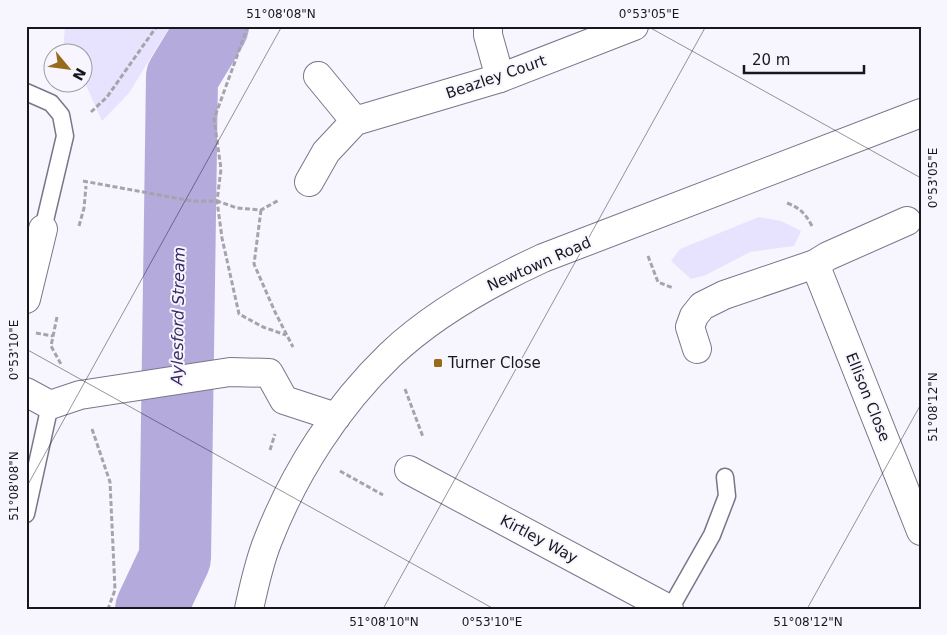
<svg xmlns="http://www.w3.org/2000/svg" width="947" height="635" font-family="'DejaVu Sans',sans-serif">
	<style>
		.park { fill: #e7e2fd }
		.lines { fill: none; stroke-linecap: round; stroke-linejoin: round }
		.river { stroke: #b4aadb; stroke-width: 72 }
		.lane-casing { stroke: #7a768a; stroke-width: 19 }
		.street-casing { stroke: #7a768a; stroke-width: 30 }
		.secondary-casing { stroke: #7a768a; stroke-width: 30 }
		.path { stroke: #a5a3ab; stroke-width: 3; stroke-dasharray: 5 2.5; stroke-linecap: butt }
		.lane { stroke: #fff; stroke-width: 16 }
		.street { stroke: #fff; stroke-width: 28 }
		.secondary { stroke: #fff; stroke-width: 28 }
		.ticks { fill: none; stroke: #18171e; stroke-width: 1; stroke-opacity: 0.45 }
		.poi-dot { fill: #9a6a1c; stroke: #f7f5fe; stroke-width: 2 }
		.labels { text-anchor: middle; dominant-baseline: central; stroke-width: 4; stroke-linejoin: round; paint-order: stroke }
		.street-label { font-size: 15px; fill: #18171e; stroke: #f7f5fe }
		.poi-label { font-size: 15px; fill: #18171e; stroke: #f7f5fe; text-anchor: start }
		.water-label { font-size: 16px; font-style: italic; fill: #3c2a66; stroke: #f7f5fe }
		.neatline { fill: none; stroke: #18171e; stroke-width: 2 }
		.ticks-label { font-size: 12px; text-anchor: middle; fill: #18171e }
	</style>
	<rect width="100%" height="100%" fill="#f7f5fe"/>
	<g class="park">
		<polygon points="65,26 170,26 129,93 102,121 83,78 82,52 63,52"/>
		<polygon points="759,217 781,221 801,231 794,246 750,252 706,275 691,279 671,261 680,249"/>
	</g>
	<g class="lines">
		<polyline class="river" points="151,609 175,558 182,77 213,26"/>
		<defs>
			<g id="lane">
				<polyline points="26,92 51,103 61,115 65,136 43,229"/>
				<polyline points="26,514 50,405"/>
				<polyline points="670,609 712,535 727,496 725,477"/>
			</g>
			<g id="street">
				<polyline points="488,26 488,35 500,78"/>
				<polyline points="318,76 355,121"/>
				<polyline points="309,182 326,152 355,121 500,78 634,26"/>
				<polyline points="815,264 921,531"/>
				<polyline points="26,299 43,229"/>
				<polyline points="697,349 690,327 694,316 702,306 724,295 815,264 828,256 907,221"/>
				<polyline points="26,392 50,405 80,395 230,372 269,373 284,400 336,417"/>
				<polyline points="409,470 669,609"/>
			</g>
			<path id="secondary" d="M249,609C254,586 259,562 268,540C295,471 337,406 390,355C432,315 491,282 543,258L921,113"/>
		</defs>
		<use href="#lane" class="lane-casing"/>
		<use href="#street" class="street-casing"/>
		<use href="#secondary" class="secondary-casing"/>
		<g class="path">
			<polyline points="248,26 214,119 221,169 217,201 222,238 239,314 263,327 286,335"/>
			<polyline points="91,112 107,97 157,26"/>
			<polyline points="83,181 192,201 217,201 237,208 261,210 279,200"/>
			<path d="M787,203C800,208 805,213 812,226"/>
			<polyline points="261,210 254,264 275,312 293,347"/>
			<polyline points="79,226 84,208 86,186"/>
			<polyline points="648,256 658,282 673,288"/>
			<polyline points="57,317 51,346 62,366"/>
			<polyline points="36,333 53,336"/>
			<polyline points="405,389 423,437"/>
			<polyline points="92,429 110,482 115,590 108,609"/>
			<polyline points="270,450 275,434"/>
			<polyline points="340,471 383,495"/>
		</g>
		<use href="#lane" class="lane"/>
		<use href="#street" class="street"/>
		<use href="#secondary" class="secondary"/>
	</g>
	<path class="ticks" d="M647,26L921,178M26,349L494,609M26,488L282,26M383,609L706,26M807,609L921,404"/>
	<rect class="poi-dot" x="433" y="358" width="10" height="10" rx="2.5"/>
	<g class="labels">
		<g class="street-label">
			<text transform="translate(496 77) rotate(-19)">Beazley Court</text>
			<text transform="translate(539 264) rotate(-24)">Newtown Road</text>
			<text transform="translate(868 397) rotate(68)">Ellison Close</text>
			<text transform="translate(539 539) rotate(28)">Kirtley Way</text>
		</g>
		<g class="poi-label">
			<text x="448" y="363">Turner Close</text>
		</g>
		<g class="water-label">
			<text transform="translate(178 316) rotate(-89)">Aylesford Stream</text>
		</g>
	</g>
	<rect width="947" height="635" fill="none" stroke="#f7f5fe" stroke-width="55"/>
	<g transform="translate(68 68) rotate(119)"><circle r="24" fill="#f7f5fe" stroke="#9e9ca4"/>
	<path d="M0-4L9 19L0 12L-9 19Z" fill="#9a6a1c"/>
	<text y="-8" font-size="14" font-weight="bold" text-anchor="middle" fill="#18171e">N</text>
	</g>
	<path d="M744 65v8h120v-8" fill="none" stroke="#18171e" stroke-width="2.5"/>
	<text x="752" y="65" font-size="15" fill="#18171e" stroke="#f7f5fe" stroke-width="4" paint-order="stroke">20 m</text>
	<rect x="28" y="28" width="892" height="580" class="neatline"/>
	<g class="ticks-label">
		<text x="281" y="18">51°08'08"N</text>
		<text x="649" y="18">0°53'05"E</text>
		<text transform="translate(933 178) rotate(-90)" y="4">0°53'05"E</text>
		<text transform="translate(14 350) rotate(-90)" y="4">0°53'10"E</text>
		<text transform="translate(933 407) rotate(-90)" y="4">51°08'12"N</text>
		<text transform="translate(14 486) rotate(-90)" y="4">51°08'08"N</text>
		<text x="384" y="626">51°08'10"N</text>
		<text x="492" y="626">0°53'10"E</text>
		<text x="808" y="626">51°08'12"N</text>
	</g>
</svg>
